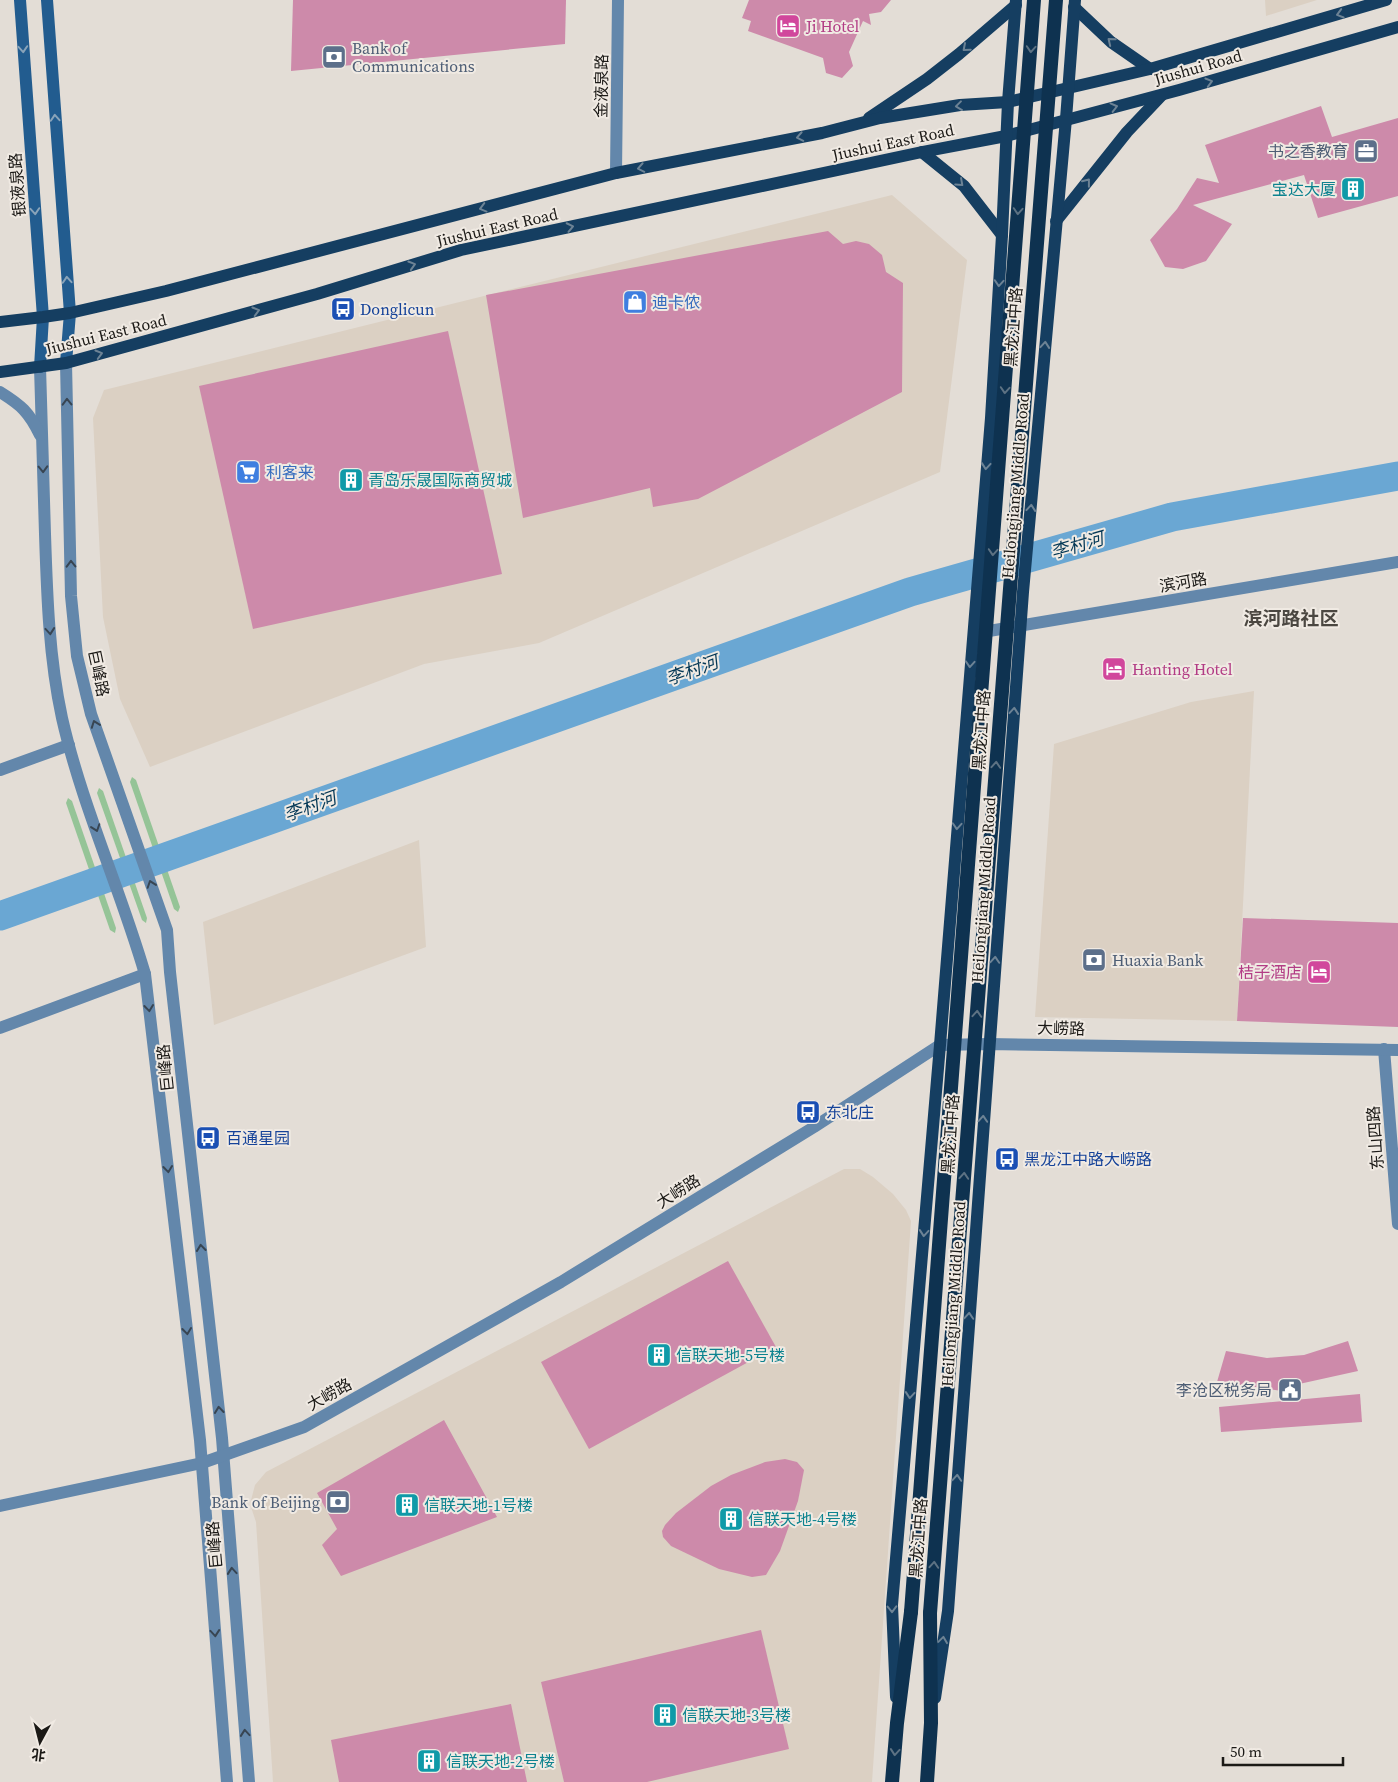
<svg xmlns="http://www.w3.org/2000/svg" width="1398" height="1782" font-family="'Source Serif 4','Noto Sans SC',serif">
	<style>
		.built { fill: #dbd0c3 }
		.green { fill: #95c497 }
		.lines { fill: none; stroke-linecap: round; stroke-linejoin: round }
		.river { stroke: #6aa7d3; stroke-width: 29 }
		.building { fill: #cd8aaa }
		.minor { stroke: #6387ab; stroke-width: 12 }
		.tertiary { stroke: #6387ab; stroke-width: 12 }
		.secondary { stroke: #225c8f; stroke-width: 12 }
		.primary { stroke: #153e61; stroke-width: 12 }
		.trunk { stroke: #0e3250; stroke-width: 14 }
		.trunk-bridge { stroke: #0e3250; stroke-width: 14 }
		.oneway { stroke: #6d8395 }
		.oneway2 { stroke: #89a3b9 }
		.oneway3 { stroke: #5d7283 }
		.oneway4 { stroke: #384552 }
		.labels { text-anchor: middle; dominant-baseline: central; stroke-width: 4; stroke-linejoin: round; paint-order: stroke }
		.hotel-label { font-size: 16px; fill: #b23c85; stroke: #f0eae3; text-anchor: start }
		.service-label { font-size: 16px; fill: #4e5e75; stroke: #f0eae3; text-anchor: end }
		.street-label { font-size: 16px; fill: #1b1916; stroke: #f0eae3 }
		.culture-label { font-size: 16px; fill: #0d838f; stroke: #f0eae3; text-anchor: start }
		.shop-label { font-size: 16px; fill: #366cbe; stroke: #f0eae3; text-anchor: start }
		.transit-label { font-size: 16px; fill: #164399; stroke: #f0eae3; text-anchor: start }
		.water-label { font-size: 18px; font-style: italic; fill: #043856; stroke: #f0eae3 }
		.quarter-label { font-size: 19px; font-weight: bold; fill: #4b4741; stroke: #f0eae3 }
	</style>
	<rect width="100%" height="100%" fill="#e3ddd6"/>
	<g class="built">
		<polygon points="1265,0 1317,0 1266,16"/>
		<polygon points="892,195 967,260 940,472 539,643 424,664 150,767 120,699 103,617 93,418 104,390"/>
		<polygon points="1254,691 1237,1021 1035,1017 1054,744 1191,702"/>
		<polygon points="419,840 426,947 214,1025 203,922"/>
		<polygon points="844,1169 860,1169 873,1177 893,1194 906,1210 911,1221 872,1782 273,1782 256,1522 250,1504 255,1485 266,1472"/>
	</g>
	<g class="green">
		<polygon points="132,777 136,780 180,907 178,912 174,909 130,782"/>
		<polygon points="99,788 103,791 147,918 146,923 142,920 97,793"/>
		<polygon points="68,798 72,801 116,928 115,933 110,930 66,803"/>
	</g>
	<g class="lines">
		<polyline class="river" points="0,916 910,592 1172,517 1398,476"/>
	</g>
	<g class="building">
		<polygon points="293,0 566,0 565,44 291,71"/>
		<polygon points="749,0 891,0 881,12 869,14 871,25 863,21 849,52 853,66 842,78 826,73 823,58 748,31 751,21 742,18"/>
		<polygon points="1321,106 1332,137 1398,118 1398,196 1318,218 1304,175 1193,205 1232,224 1206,261 1183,269 1165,267 1150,240 1177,209 1197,178 1219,183 1205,145"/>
		<polygon points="828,231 843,244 856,241 869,244 882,255 886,272 903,283 902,392 698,499 653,507 650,488 523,518 486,295"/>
		<polygon points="448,331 502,574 253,629 199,386"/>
		<polygon points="1243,918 1398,923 1398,1027 1237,1021"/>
		<polygon points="728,1261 776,1347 589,1449 541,1362"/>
		<polygon points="1348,1341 1358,1371 1281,1388 1282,1391 1217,1382 1226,1351 1267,1358 1304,1355"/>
		<polygon points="1360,1394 1362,1422 1221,1432 1219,1407"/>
		<polygon points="444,1420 497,1517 341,1576 322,1545 337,1529 317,1493"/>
		<polygon points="785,1459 797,1462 804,1470 798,1501 780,1551 766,1575 752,1577 719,1569 671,1546 663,1537 662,1531 665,1525 676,1513 711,1486 731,1475 765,1462"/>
		<polygon points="761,1630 789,1749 647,1782 564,1782 541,1682"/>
		<polygon points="511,1704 527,1782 339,1782 331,1740"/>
	</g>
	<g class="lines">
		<g class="minor">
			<polyline points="616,173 618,0"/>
			<polyline points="0,770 69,745"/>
			<polyline points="0,1028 145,974"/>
			<polyline points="1384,1049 1398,1224"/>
		</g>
		<g class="tertiary">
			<polyline points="66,363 71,596 77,656 91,714 167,930 170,972 222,1438 249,1782"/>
			<path d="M40,367C42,423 43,478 45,534C47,596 49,658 62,718C82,806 120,888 145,974L200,1440L227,1782"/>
			<path d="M0,392C21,405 29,412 40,435"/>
			<polyline points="977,633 1398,562"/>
			<polyline points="0,1506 202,1463 304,1427 561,1282 814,1127 940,1045 988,1044 1398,1050"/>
		</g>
		<g class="secondary">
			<polyline points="20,0 43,317 40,367"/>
			<polyline points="47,0 70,313 66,363"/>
		</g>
		<g class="primary">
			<polyline points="1074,7 1111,42 1150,69"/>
			<polyline points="869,118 927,79 959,54 1016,5"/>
			<polyline points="922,152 964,186 1002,235"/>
			<polyline points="1056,221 1127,132 1162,95"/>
			<polyline points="0,322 43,317 70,313 166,291 616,173 822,133 880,118 960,105 1008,102 1150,69 1386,0"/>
			<polyline points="0,372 66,363 317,294 461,250 922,152 1006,136 1179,90 1398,27"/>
			<polyline points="896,1697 892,1605 940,1045 991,418 1002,235 1008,102 1016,0"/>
			<polyline points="935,1698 948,1611 1023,592 1066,119 1075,0"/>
		</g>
		<g class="trunk">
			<polyline points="892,1782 897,1723 911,1612"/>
			<polyline points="927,1782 931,1723 930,1613"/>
		</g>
		<g class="trunk-bridge">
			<polyline points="911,1612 1034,0"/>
			<polyline points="930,1613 1056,0"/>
		</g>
	</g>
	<defs><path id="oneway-chevron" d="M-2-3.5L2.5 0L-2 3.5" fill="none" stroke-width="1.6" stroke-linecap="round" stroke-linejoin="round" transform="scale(1.25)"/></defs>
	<g class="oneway">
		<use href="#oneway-chevron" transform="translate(1340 14) rotate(164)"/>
		<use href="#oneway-chevron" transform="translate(1111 41) rotate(-141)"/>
		<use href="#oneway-chevron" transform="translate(966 48) rotate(139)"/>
		<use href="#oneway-chevron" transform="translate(1209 82) rotate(-16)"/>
		<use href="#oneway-chevron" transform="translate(959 106) rotate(173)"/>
		<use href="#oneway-chevron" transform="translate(1114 107) rotate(-14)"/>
		<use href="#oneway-chevron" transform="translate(800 137) rotate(169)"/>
		<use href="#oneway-chevron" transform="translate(641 168) rotate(169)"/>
		<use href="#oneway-chevron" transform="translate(1087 182) rotate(-52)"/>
		<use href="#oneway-chevron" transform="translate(960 183) rotate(42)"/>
		<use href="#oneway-chevron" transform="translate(483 208) rotate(165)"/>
		<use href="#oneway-chevron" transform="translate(570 227) rotate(-12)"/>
		<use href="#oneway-chevron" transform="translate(412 265) rotate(-17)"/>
		<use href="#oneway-chevron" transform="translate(999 283) rotate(94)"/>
		<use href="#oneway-chevron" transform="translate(256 311) rotate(-16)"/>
		<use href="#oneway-chevron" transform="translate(1045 345) rotate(-85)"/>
		<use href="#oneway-chevron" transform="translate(99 354) rotate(-16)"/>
		<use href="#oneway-chevron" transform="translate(986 466) rotate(95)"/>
		<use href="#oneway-chevron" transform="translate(1031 508) rotate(-85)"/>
		<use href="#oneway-chevron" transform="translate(970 664) rotate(94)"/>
		<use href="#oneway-chevron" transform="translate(1014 711) rotate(-85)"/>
		<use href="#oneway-chevron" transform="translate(957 826) rotate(94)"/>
		<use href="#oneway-chevron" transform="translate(995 960) rotate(-86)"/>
		<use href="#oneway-chevron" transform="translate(983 1119) rotate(-86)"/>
		<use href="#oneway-chevron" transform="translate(924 1233) rotate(95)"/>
		<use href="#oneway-chevron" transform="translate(969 1316) rotate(-86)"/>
		<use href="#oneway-chevron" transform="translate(910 1395) rotate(95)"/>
		<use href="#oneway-chevron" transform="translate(957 1478) rotate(-86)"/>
		<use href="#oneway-chevron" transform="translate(892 1609) rotate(89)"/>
		<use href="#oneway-chevron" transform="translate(943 1640) rotate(-82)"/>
	</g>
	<g class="oneway2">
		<use href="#oneway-chevron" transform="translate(23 49) rotate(86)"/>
		<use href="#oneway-chevron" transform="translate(55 118) rotate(-94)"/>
		<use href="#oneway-chevron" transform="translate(35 211) rotate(86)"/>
		<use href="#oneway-chevron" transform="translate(67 280) rotate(-94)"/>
	</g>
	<g class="oneway3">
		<use href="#oneway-chevron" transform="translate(1031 49) rotate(94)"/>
		<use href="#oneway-chevron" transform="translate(1018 211) rotate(94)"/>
		<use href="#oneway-chevron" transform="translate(1005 390) rotate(94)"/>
		<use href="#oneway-chevron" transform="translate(993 552) rotate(94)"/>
		<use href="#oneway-chevron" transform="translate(996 765) rotate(-86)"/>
		<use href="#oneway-chevron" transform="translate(977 1014) rotate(-86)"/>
		<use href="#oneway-chevron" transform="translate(964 1176) rotate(-86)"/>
		<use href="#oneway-chevron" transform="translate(934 1565) rotate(-86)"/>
		<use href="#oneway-chevron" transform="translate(895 1752) rotate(95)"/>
	</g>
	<g class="oneway4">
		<use href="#oneway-chevron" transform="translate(67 402) rotate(-91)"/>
		<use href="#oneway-chevron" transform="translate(43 469) rotate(88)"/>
		<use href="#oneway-chevron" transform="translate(71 564) rotate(-91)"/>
		<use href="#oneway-chevron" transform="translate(50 631) rotate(85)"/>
		<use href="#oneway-chevron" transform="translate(95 724) rotate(-110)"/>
		<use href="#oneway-chevron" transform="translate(96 828) rotate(71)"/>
		<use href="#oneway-chevron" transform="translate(151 884) rotate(-109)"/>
		<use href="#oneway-chevron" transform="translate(149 1008) rotate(83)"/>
		<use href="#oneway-chevron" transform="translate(168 1169) rotate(83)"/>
		<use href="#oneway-chevron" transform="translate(201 1248) rotate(-96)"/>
		<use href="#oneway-chevron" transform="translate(187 1331) rotate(83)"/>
		<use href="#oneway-chevron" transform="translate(219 1410) rotate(-96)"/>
		<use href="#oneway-chevron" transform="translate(232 1571) rotate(-95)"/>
		<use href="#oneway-chevron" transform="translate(215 1633) rotate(85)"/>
		<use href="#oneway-chevron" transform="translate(245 1733) rotate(-95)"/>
	</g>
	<defs>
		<symbol id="hotel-square" viewBox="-11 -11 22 22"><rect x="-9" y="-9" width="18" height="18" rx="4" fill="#d1479c" stroke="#f0eae3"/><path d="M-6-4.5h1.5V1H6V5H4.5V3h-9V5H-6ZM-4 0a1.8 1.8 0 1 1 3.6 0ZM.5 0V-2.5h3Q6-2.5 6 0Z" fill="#fff"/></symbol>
		<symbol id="bank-square" viewBox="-11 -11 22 22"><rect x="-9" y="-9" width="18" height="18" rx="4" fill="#5c6f8a" stroke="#f0eae3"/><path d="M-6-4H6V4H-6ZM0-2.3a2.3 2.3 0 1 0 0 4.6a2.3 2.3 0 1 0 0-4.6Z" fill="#fff"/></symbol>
		<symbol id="office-square" viewBox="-11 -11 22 22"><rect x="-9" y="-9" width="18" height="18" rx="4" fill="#5c6f8a" stroke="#f0eae3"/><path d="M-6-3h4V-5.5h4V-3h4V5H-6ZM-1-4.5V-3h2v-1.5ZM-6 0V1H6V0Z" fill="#fff"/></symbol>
		<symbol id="building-square" viewBox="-11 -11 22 22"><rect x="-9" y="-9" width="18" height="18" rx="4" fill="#0f9aa8" stroke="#f0eae3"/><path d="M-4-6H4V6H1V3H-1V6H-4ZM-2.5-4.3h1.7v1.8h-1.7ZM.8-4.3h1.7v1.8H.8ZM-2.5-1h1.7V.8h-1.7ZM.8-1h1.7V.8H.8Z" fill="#fff"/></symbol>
		<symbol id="shop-square" viewBox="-11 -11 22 22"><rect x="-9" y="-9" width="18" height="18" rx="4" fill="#3f7fe0" stroke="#f0eae3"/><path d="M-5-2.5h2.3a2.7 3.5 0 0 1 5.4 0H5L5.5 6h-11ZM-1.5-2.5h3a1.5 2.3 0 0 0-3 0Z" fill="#fff"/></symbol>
		<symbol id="bus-square" viewBox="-11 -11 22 22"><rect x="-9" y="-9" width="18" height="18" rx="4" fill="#1a4fb4" stroke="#f0eae3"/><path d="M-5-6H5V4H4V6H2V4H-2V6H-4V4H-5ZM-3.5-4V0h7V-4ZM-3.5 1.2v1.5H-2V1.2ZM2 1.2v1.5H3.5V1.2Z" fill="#fff"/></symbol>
		<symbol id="supermarket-square" viewBox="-11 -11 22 22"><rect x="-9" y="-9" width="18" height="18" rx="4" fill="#3f7fe0" stroke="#f0eae3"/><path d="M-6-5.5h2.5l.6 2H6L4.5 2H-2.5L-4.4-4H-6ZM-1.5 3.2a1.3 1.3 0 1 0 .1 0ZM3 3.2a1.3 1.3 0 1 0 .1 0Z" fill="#fff"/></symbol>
		<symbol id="civic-square" viewBox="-11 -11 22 22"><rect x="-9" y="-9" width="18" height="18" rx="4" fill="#5c6f8a" stroke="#f0eae3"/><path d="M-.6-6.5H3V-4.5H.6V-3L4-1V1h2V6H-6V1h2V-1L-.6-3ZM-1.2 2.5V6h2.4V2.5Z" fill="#fff"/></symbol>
	</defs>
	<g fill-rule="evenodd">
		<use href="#hotel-square" x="774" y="12" width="28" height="28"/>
		<use href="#bank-square" x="320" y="43" width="28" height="28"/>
		<use href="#office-square" x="1352" y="137" width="28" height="28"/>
		<use href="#building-square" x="1339" y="175" width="28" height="28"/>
		<use href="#shop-square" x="621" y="288" width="28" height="28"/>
		<use href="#bus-square" x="329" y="295" width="28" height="28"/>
		<use href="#supermarket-square" x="234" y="458" width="28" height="28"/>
		<use href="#building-square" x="337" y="466" width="28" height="28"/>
		<use href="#hotel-square" x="1100" y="655" width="28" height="28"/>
		<use href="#bank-square" x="1080" y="946" width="28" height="28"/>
		<use href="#hotel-square" x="1305" y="958" width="28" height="28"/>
		<use href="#bus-square" x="794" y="1098" width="28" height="28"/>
		<use href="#bus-square" x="194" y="1124" width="28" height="28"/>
		<use href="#bus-square" x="993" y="1145" width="28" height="28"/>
		<use href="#building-square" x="645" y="1341" width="28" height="28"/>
		<use href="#civic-square" x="1276" y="1376" width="28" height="28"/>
		<use href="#bank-square" x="324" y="1488" width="28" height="28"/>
		<use href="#building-square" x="393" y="1491" width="28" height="28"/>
		<use href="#building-square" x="717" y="1505" width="28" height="28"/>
		<use href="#building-square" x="651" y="1701" width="28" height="28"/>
		<use href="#building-square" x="415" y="1747" width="28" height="28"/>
	</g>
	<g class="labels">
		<g class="hotel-label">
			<text x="806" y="26">Ji Hotel</text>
			<text x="1132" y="669">Hanting Hotel</text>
			<text x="1302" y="972" text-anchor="end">桔子酒店</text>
		</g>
		<g class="service-label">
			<text x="352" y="48" text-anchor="start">Bank of<tspan x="352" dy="18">Communications</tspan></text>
			<text x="1348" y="151">书之香教育</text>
			<text x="1112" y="960" text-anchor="start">Huaxia Bank</text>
			<text x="1272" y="1390">李沧区税务局</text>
			<text x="320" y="1502">Bank of Beijing</text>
		</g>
		<g class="street-label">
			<text transform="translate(1198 67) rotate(-16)">Jiushui Road</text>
			<text transform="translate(601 86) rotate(-89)">金液泉路</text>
			<text transform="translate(893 142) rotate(-12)">Jiushui East Road</text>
			<text transform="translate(17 185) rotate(-94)">银液泉路</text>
			<text transform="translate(497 227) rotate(-13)">Jiushui East Road</text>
			<text transform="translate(1013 327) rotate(-86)">黑龙江中路</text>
			<text transform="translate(106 334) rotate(-14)">Jiushui East Road</text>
			<text transform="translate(1015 486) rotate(-85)">Heilongjiang Middle Road</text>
			<text transform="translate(1183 582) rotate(-10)">滨河路</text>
			<text transform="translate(99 673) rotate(78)">巨峰路</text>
			<text transform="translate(981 730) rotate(-86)">黑龙江中路</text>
			<text transform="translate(983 890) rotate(-86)">Heilongjiang Middle Road</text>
			<text transform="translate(1061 1028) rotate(1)">大崂路</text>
			<text transform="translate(165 1068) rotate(-96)">巨峰路</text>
			<text transform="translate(950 1134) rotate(-86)">黑龙江中路</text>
			<text transform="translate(1375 1138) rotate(-94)">东山四路</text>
			<text transform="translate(678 1191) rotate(-32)">大崂路</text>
			<text transform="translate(953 1294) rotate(-86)">Heilongjiang Middle Road</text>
			<text transform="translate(329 1394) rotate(-29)">大崂路</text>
			<text transform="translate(918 1538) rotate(-86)">黑龙江中路</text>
			<text transform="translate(214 1545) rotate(-95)">巨峰路</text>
		</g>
		<g class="culture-label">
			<text x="1336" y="189" text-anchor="end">宝达大厦</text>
			<text x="368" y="480">青岛乐晟国际商贸城</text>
			<text x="676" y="1355">信联天地-5号楼</text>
			<text x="424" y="1505">信联天地-1号楼</text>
			<text x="748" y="1519">信联天地-4号楼</text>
			<text x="682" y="1715">信联天地-3号楼</text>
			<text x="446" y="1761">信联天地-2号楼</text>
		</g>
		<g class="shop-label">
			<text x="652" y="302">迪卡侬</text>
			<text x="266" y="472">利客来</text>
		</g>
		<g class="transit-label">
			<text x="360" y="309">Donglicun</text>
			<text x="826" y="1112">东北庄</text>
			<text x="226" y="1138">百通星园</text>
			<text x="1024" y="1159">黑龙江中路大崂路</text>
		</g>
		<g class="water-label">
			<text transform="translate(1077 545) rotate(-16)">李村河</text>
			<text transform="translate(692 670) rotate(-20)">李村河</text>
			<text transform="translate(310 806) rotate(-20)">李村河</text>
		</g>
		<g class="quarter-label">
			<text x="1291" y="618">滨河路社区</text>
		</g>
	</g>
	<g transform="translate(40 1742) rotate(187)" stroke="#f0eae3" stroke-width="4" paint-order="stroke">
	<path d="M0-4L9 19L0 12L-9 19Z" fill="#1b1916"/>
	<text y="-8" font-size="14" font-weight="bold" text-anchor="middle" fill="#1b1916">北</text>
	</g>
	<path d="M1223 1757v8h120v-8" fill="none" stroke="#1b1916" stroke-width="2.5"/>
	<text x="1230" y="1757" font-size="15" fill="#1b1916" stroke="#f0eae3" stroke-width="4" paint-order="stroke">50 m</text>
</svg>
